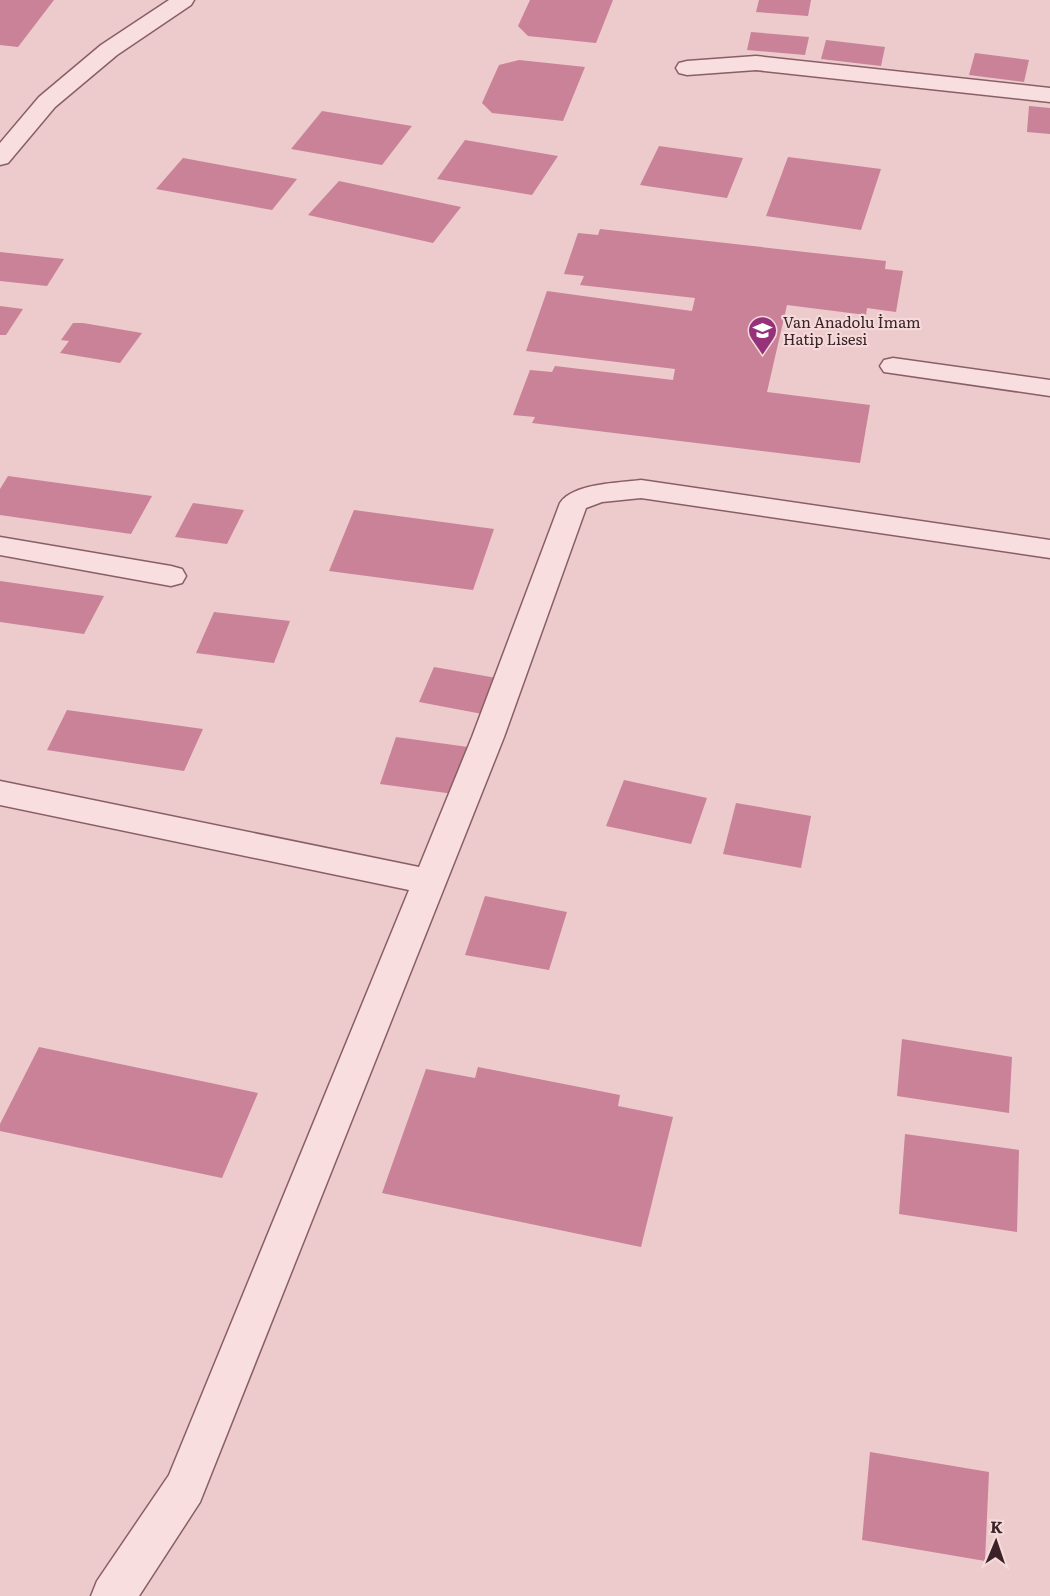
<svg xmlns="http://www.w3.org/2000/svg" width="1050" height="1596" font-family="Literata,serif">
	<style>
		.building { fill: #c98298 }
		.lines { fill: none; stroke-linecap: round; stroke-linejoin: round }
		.minor-casing { stroke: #895f67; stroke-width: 3 }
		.minor { fill: #f8dede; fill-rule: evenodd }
		.labels { text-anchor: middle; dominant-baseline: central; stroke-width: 4.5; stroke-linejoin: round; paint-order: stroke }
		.far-poi-label { font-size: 15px; fill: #3b2228; stroke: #f5dada; text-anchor: start }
	</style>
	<rect width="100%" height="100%" fill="#edcacb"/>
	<g class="building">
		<polygon points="0,0 54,0 18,47 0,45"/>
		<polygon points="530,0 613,0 596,43 528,36 518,26"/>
		<polygon points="759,0 811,0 808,16 756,12"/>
		<polygon points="751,32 809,37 805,55 747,50"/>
		<polygon points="826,40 885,47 881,66 821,59"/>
		<polygon points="975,53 1029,60 1024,82 969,75"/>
		<polygon points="519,60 585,67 563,121 492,113 482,103 499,65"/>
		<polygon points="1029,106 1050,108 1050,134 1027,132"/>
		<polygon points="322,111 412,126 382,165 291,149"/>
		<polygon points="465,140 558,156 532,195 437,179"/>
		<polygon points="659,146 743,158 727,198 640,185"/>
		<polygon points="788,157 881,169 861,230 766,216"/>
		<polygon points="183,158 297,179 272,210 156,189"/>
		<polygon points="339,181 461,207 433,243 308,215"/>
		<polygon points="600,229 886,261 885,269 903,271 896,312 867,308 866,315 787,305 767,392 870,405 860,463 532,423 535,417 513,415 530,370 552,372 555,366 673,380 675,369 526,351 547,291 692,311 695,298 580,285 584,276 564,274 578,233 598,235"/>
		<polygon points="0,252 64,259 47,286 0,281"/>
		<polygon points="0,306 23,309 6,335 0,335"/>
		<polygon points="73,323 83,323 142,333 120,363 60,353 69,341 61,340"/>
		<polygon points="8,476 152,496 131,534 0,515 0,489"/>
		<polygon points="193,503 244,510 227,544 175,537"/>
		<polygon points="354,510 494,529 473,590 329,571"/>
		<polygon points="0,581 104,596 84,634 0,622"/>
		<polygon points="214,612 290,621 274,663 196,653"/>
		<polygon points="434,667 508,680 493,716 419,702"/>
		<polygon points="67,710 203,729 184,771 47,750"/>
		<polygon points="396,737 468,747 454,794 380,784"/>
		<polygon points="624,780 707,798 691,844 606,826"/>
		<polygon points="736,803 811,816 801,868 723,854"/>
		<polygon points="485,896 567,912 549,970 465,955"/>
		<polygon points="902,1039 1012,1057 1009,1113 897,1096"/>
		<polygon points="39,1047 258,1093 222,1178 0,1131 0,1124"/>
		<polygon points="478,1067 620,1095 618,1106 673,1117 641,1247 382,1193 426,1069 475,1078"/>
		<polygon points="905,1134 1019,1150 1017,1232 899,1214"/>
		<polygon points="870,1452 989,1472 985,1561 862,1540"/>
	</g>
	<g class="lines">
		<defs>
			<g id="minor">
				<polygon points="169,0 194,0 191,5 117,55 55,107 8,163 0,165 0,143 39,97 101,45"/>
				<polygon points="756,56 1050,88 1050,102 756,70 687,75 679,73 676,68 679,63 687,61"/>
				<polygon points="893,358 1050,380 1050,396 884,372 880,366 884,360"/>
				<path d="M641,480L1050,540V558L641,498L602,502L586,508L504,737L200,1502L139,1596H91L97,1581L169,1475L409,890L0,805V781L419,867L472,737L560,503C573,483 619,483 641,480Z"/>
				<polygon points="0,537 171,566 182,569 186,576 182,583 171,586 0,555"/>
			</g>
		</defs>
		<use href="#minor" class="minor-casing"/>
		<use href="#minor" class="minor"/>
	</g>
	<defs>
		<symbol id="school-pin" viewBox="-11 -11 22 30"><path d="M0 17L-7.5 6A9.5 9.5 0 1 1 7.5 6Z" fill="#96327a" stroke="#f5dada"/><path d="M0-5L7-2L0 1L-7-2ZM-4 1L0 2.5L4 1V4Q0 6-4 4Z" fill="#fff"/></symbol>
	</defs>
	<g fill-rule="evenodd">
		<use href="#school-pin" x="746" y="314" width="33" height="45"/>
	</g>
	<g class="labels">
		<g class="far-poi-label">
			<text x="783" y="321">Van Anadolu İmam<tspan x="783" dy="17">Hatip Lisesi</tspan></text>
		</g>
	</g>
	<g transform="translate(996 1542) rotate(2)" stroke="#f5dada" stroke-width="4.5" paint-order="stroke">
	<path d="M0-4.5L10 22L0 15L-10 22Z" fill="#3b2228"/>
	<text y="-9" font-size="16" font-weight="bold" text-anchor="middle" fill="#3b2228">K</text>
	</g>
</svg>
